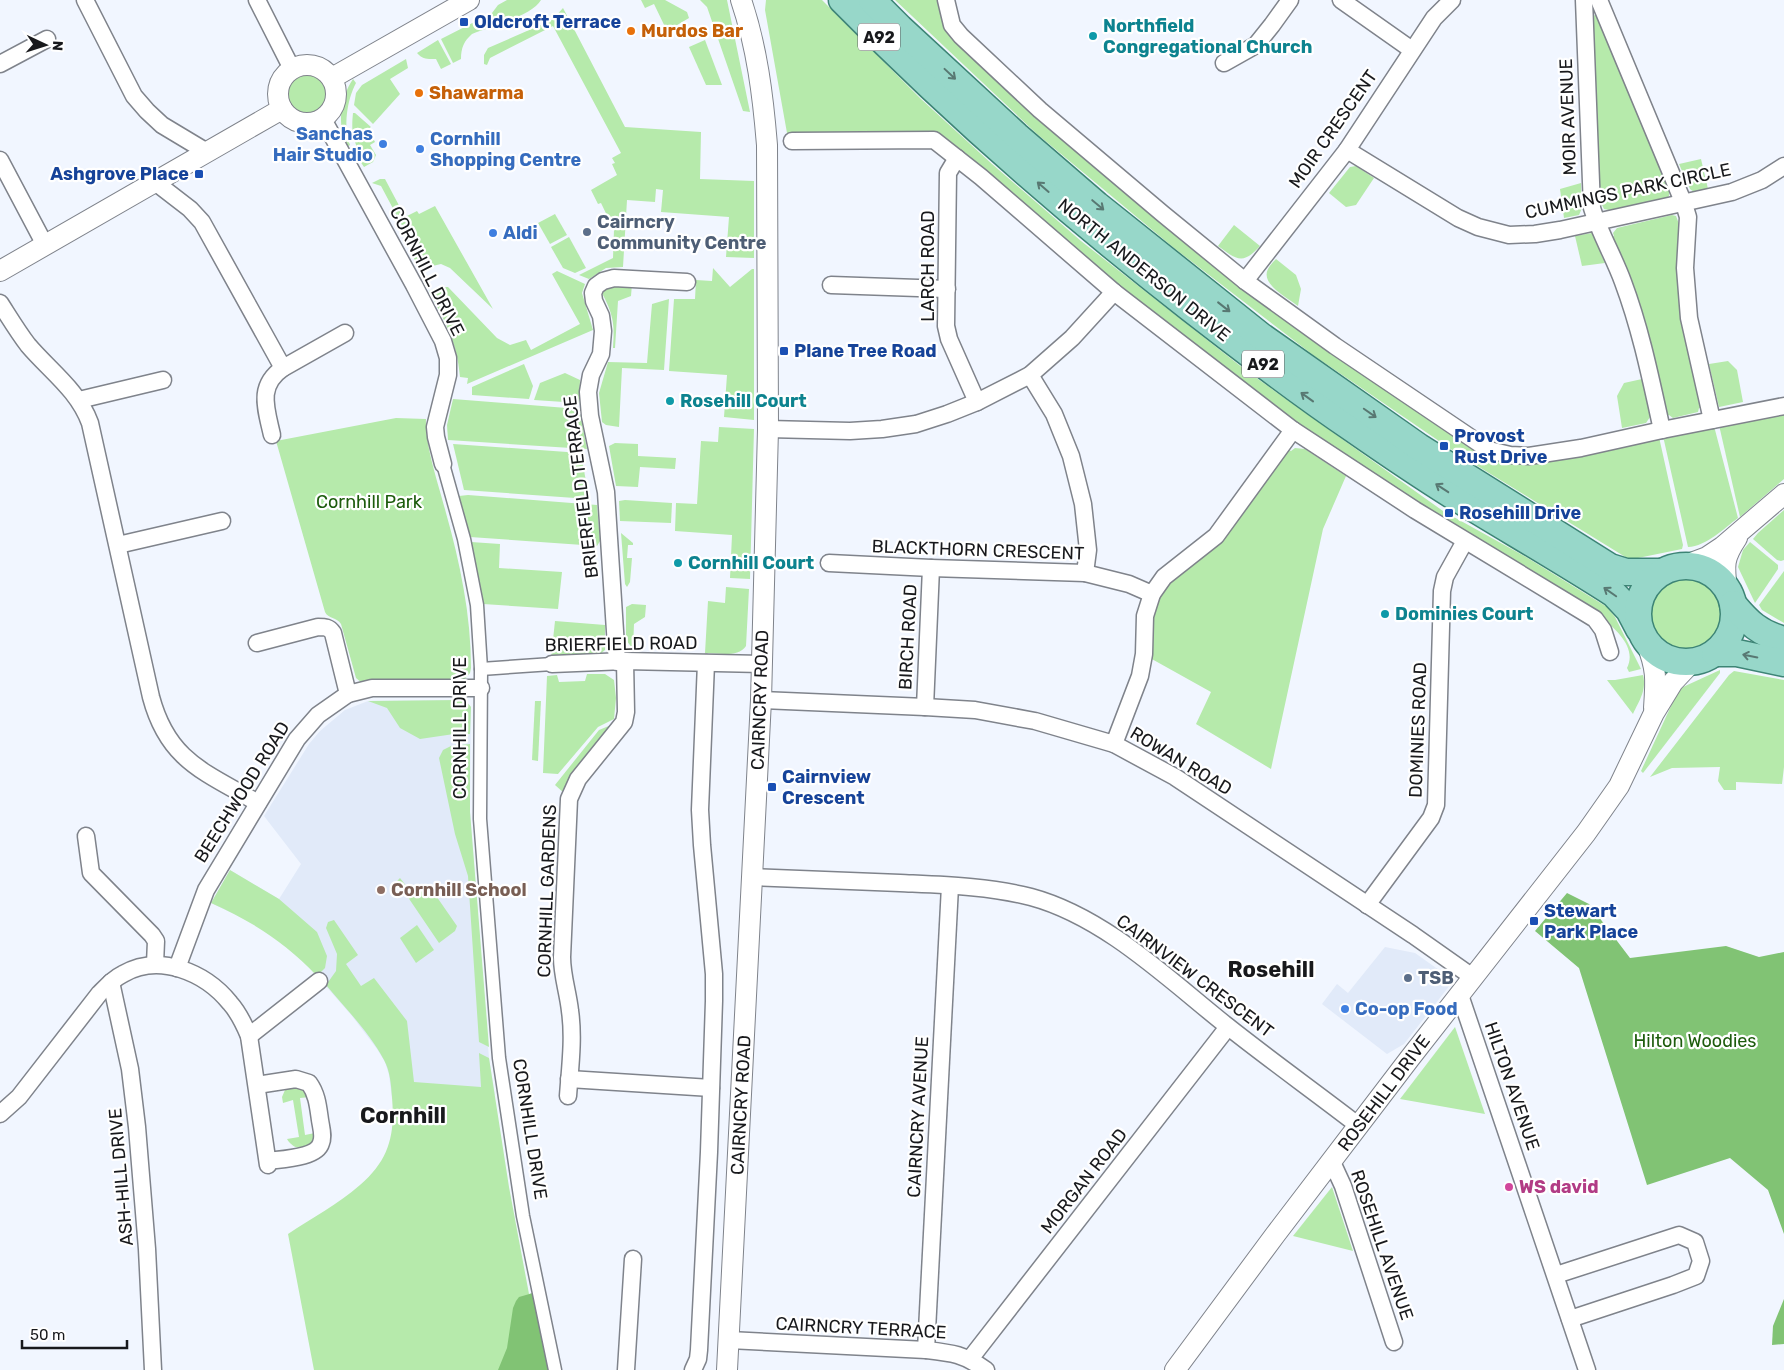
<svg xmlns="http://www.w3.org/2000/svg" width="1784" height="1370" font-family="Rubik,sans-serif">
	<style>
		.built { fill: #e1eaf9 }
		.green { fill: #b6eaab }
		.forest { fill: #81c374 }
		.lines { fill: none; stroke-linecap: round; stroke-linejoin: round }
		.pedestrian-casing { stroke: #7f838b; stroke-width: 15 }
		.minor-casing { stroke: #7f838b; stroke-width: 19 }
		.tertiary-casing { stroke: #7f838b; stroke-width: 22 }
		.primary-casing { stroke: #3d8475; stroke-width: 29 }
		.pedestrian { stroke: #fff; stroke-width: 12 }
		.minor { stroke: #fff; stroke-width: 16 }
		.tertiary { stroke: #fff; stroke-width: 20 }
		.primary { stroke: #97d7c9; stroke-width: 26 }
		.oneway { stroke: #587872 }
		.transit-dot { fill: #1a4fb4; stroke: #fff; stroke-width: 2 }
		.food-dot { fill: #e8710a; stroke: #fff; stroke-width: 2 }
		.culture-dot { fill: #0f9aa8; stroke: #fff; stroke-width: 2 }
		.shop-dot { fill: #3f7fe0; stroke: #fff; stroke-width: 2 }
		.service-dot { fill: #5c6f8a; stroke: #fff; stroke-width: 2 }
		.education-dot { fill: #8d6e63; stroke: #fff; stroke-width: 2 }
		.hotel-dot { fill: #d1479c; stroke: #fff; stroke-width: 2 }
		.labels { text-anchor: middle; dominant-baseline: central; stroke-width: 4.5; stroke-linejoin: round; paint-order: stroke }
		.shield { fill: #fff; stroke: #5d5e60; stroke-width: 1 }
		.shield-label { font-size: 16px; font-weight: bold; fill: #18191c }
		.transit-label { font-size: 18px; font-weight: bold; fill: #164399; stroke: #fff; text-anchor: start }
		.culture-label { font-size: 18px; font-weight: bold; fill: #0d838f; stroke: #fff; text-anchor: start }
		.food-label { font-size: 18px; font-weight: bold; fill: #c56008; stroke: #fff; text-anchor: start }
		.street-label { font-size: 18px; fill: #18191c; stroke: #fff }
		.shop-label { font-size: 18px; font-weight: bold; fill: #366cbe; stroke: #fff; text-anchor: start }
		.service-label { font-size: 18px; font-weight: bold; fill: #4e5e75; stroke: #fff; text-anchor: start }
		.park-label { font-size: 18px; fill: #1d5c0d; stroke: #fff }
		.education-label { font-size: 18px; font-weight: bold; fill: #785e54; stroke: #fff; text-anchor: start }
		.hotel-label { font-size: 18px; font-weight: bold; fill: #b23c85; stroke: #fff; text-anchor: start }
		.district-label { font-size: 22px; font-weight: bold; fill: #18191c; stroke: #fff }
	</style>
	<rect width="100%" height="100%" fill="#f1f6ff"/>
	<g class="built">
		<polygon points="462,700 466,701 471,707 470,812 489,1058 495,1095 392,1099 389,1075 385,1062 377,1049 352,1016 317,976 304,962 271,935 251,922 211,903 230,870 279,899 301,864 264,816 309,744 320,731 345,710 368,701"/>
		<polygon points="1385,947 1415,953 1446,975 1450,985 1404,1044 1387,1054 1322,1004 1337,984 1348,993"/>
	</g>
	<g class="green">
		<path d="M507,0H541C532,16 490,27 472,34C464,41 461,48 461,59L453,63L441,39L492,13L498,5Z"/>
		<polygon points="641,0 665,0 687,12 689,18 667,31 654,4 645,8"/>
		<polygon points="700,0 727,0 750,112 743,111 707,7"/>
		<path d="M766,0H822L921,99L992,164L1081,241L1248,372L1443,511L1526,557L1607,607L1615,617L1641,669L1629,672L1627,668C1637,648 1617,631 1603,618L1431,514L1299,427L1095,270L935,132L787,133L765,10Z"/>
		<polygon points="895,0 939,0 956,40 1094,167 1241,285 1488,456 1659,437 1683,545 1682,549 1633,559 1627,558 1458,454 1313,355 1174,248 1037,134"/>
		<polygon points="563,8 625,127 701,132 700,179 754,181 754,258 726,257 729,217 661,212 663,190 656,189 655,202 627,200 623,267 606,268 589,279 579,275 613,258 614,230 601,203 598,204 591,190 617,175 612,164 615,163 612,158 621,153 553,26 490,58 487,65 484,64 484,55 488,48 552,20"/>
		<polygon points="1594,15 1598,17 1669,187 1669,196 1666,199 1609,210 1604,209 1600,201 1596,202 1591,18"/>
		<path d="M438,40L451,64L441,69L436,59C428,59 423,60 417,53Z"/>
		<polygon points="705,40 722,85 706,85 689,47"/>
		<polygon points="406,59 408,68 390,79 400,94 373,124 354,105 356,93 362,85"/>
		<circle cx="307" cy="94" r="22"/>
		<path d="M353,79L356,83C347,100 343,127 350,145L347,147C337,125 340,98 353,79Z"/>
		<path d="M353,113H355L371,127L368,129L375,142L370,145L376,155L373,162L364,167L360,161L361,156C353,139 351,132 353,113Z"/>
		<polygon points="1701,159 1708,189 1694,192 1690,189 1679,164"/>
		<polygon points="1356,166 1374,178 1356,205 1346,207 1329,193 1350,167"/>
		<polygon points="380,179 385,179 403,213 397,216 381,186 372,183"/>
		<polygon points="1581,183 1582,208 1579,215 1564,218 1560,189"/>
		<polygon points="435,206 493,309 450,268 441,264 420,269 412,255 414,247 399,220 417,211 419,214"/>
		<polygon points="555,214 567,235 550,244 538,223"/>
		<polygon points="1672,215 1676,216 1679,224 1681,224 1703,407 1699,408 1698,412 1673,418 1669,415 1665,416 1611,238 1614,236 1613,233 1617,228"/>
		<path d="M1234,225L1260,246C1243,265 1237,260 1218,246Z"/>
		<polygon points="1592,233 1605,263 1582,266 1575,236"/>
		<polygon points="569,237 586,268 575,273 563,268 551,247"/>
		<path d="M1276,259L1296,275L1301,289L1298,306C1288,298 1260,284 1268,269C1270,265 1273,262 1276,259Z"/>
		<polygon points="713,268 730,287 752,269 754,269 754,420 724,417 727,375 669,371 674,299 695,299 696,280 712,281"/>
		<path d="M557,271L585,284L582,293L593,330L467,384L468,378L460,377C457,341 445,322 429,291L438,287H448L497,338L510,345L526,340L531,350L580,324L552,274Z"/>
		<path d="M632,284L631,296L618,301L615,348H613C615,323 613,314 601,291L607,286Z"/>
		<polygon points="669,299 664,370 622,368 619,427 606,425 602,422 599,393 608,362 647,363 652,304"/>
		<polygon points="1728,361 1737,370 1743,402 1719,407 1709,364"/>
		<polygon points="524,364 533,386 529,399 472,395 472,387"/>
		<polygon points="565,373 580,380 579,403 534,400 540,383"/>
		<polygon points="1642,379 1650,417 1646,423 1622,428 1617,396 1624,383"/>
		<polygon points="453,399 579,409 587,449 448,440 447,425"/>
		<polygon points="1784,412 1784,479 1740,517 1719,425"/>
		<path d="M396,418L426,419C425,447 439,485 446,513C460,563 471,615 471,668L470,673L464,680L362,683L356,678L341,624C337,617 328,619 325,612L276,441Z"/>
		<path d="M1714,426L1738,518C1723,529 1707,546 1688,547L1663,436Z"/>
		<polygon points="719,427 754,429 750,579 730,578 732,535 675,531 676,503 697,504 701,441 718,442"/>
		<polygon points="615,443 638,444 638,456 676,458 675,469 640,467 638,487 616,486 609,446"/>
		<polygon points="453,444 581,453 589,499 464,490"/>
		<polygon points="1295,448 1305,449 1346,476 1323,529 1271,769 1196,724 1211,692 1150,658 1151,620 1157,598 1170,581 1287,449 1291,451"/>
		<polygon points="468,495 597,505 600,541 597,546 470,537 459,496"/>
		<polygon points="625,500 672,503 671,523 620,521 619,501"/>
		<polygon points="1784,510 1784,560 1781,561 1777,560 1753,539 1758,533"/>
		<polygon points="621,533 633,543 633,545 628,545 627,558 632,558 630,582 627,587 625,584"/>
		<polygon points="471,542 500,544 499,568 562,572 558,609 483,604"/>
		<polygon points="1750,542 1778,565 1778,569 1755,603 1738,567 1743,550"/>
		<polygon points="1784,571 1784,623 1762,610 1759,605"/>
		<circle cx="1687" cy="615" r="38"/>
		<path d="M726,587L749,589L746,646C738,658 718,653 705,653L708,601L725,603Z"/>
		<polygon points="632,604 646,605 645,617 634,624 633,649 626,640 626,607"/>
		<polygon points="555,621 605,625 605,650 599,655 551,658"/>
		<polygon points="1720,670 1720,673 1643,773 1641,771 1677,693 1683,687"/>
		<polygon points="1734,671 1784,680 1784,767 1782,784 1736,782 1736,790 1724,790 1718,781 1720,767 1672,768 1650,777 1729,675"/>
		<polygon points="587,674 605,674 614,680 616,698 614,719 598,727 558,774 543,773 547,676 557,675 559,682 585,681"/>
		<path d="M1643,675C1647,690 1639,701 1633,714L1607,680H1615Z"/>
		<polygon points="462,700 466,701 471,707 470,734 454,734 420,739 400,728 387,708 368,701"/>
		<polygon points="535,701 541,701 538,761 532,760"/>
		<polygon points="616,723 564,793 555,785 599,730"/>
		<polygon points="470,744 470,812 489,1047 479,1042 468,876 455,834 439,758 443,750 451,746"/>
		<path d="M230,870L279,899L317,932L327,956L325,968L317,976C285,942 253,922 211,903Z"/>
		<polygon points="400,878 414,896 424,890 432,890 457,926 455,931 439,943 397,881"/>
		<path d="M334,920L358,955L346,964L361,986L374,978L407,1021L414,1082L481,1087L479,1053L489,1058L509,1187L529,1294L533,1293L549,1370H314L288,1234C312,1218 338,1204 360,1185C390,1159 395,1134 392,1097C391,1084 390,1071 384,1060C369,1032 346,1009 326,985L336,971L337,954L326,928L328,922Z"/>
		<polygon points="417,925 434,950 416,963 400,938"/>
		<polygon points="1455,1027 1485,1114 1400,1099"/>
		<path d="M292,1086L304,1087L310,1097L300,1098L305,1135L315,1133C314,1151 295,1153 287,1139L299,1137L293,1100L283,1103L282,1097L285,1090Z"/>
		<polygon points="1332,1187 1353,1251 1293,1236"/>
	</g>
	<g class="forest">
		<polygon points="1567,893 1589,904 1630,958 1726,946 1759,957 1784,952 1784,1234 1768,1190 1730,1158 1647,1185 1579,968 1535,931"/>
		<polygon points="533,1293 549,1370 498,1370 507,1348 513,1308 516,1301 519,1297"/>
		<polygon points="1784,1299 1784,1344 1772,1345 1773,1326"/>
	</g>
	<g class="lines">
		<defs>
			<g id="pedestrian">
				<polyline points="443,464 464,539 477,605 481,669 480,819 499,1058 523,1216 555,1370"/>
				<polyline points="481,669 552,664"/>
			</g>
			<g id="minor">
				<polyline points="85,0 134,96 147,111 162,125 207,152"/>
				<polyline points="257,0 292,69"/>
				<polyline points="946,0 952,25 961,36 1040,110 1163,214 1245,281 1335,346 1489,450 1510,455 1529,456 1581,448 1662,430 1784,406"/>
				<polyline points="1341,0 1412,50"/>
				<path d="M1584,0L1592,208C1600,234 1614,257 1623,282C1641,330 1651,380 1662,430"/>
				<polyline points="1599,0 1684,204 1688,217 1685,268 1689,318 1712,420"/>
				<polyline points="1224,63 1256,45 1272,25 1290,0"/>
				<polyline points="0,64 47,39"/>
				<polyline points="323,119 414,285 443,341 448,358 448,375 435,427 436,437 443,464"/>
				<polyline points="792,141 934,140 981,177 1114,292 1293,430 1415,510 1595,619 1603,630 1610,652"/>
				<polyline points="1347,150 1458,218 1478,227 1509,235 1535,234 1560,230 1732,192 1762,180 1784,166"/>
				<polyline points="957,158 948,173 946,326 949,339 977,402"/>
				<polyline points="0,160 45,245"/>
				<polyline points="155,182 190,209 202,222 283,368"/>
				<polyline points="1245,281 1347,150 1434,18 1452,0"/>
				<polyline points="831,285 947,289"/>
				<path d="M0,303C9,317 18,332 28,345C50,371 78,390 90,423L151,697C168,761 205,772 258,803"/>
				<polyline points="1030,375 1054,414 1071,456 1083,504 1088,550 1085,573"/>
				<polyline points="79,400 163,380"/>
				<polyline points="768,429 850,431 882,429 916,424 947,414 977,402 1030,375 1072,338 1114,292"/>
				<path d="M272,435C266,408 257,386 283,368L345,333"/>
				<polyline points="118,545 222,521"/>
				<polyline points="829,563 931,568 1085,573 1129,584 1152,594"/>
				<path d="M257,643L318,627C325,627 329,627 333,633L348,694"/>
				<polyline points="617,662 606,492 590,416 588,392 591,375 601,354 603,331 601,316 594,301 593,293 596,286 603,281 614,278 687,282"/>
				<polyline points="552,664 625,661 762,664"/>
				<polyline points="761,700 925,707 975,710 1035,721 1114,744 1175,777 1413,935 1474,978"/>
				<polyline points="925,707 931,568"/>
				<polyline points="1114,744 1140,676 1144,654 1145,616 1152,594 1164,577 1216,536 1293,430"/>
				<polyline points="86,836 91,873 152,935 156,941 155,964"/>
				<path d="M752,877C801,879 850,881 900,883C943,885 988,886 1031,897C1105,917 1168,979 1226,1025C1270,1060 1315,1092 1359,1126"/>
				<polyline points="1367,905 1431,818 1436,805 1442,591 1445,577 1465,541"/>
				<polyline points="177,968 206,890 297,739 318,715 348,694 372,688 481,688"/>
				<polyline points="111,982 130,1069 137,1127 147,1249 153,1370"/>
				<polyline points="1460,995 1587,1370"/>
				<polyline points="249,1036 319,981"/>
				<polyline points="569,1079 711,1088"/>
				<path d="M257,1085L296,1079L309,1083C317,1094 318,1106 320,1120C321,1127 324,1136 321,1143C317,1158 282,1159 268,1161"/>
				<path d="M568,1096C570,1068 574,1038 570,1011C568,992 562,976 562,957L569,799L578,779L624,722L626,712L625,661"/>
				<path d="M0,1114L19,1097L99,994C106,987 113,979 123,974C159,953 205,972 230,1003C239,1013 244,1024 249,1036L268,1165"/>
				<polyline points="1332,1162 1343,1186 1394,1342"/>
				<polyline points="1556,1275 1679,1235 1695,1242 1701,1261 1696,1276 1673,1285 1570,1319"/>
				<path d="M729,1340L926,1350C953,1353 963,1354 986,1370"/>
				<polyline points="926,1350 950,886"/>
				<polyline points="970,1359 1228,1027"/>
				<polyline points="626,1370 633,1259"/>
				<polyline points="693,1370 698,1359 699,1350 709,1152 714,1001 714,974 702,845 700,810 706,663"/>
			</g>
			<g id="tertiary">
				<circle cx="307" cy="94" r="29"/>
				<polyline points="332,78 469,0"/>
				<polyline points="0,271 282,109"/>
				<polyline points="1683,566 1707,557 1722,547 1784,494"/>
				<path d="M1727,590C1724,565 1723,559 1737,538"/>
				<path d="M1646,642C1657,669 1656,680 1654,708"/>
				<path d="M727,1370L761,700L768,429L767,145C763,96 757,47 741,0"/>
				<polyline points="1175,1370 1275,1235 1410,1058 1586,833 1619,786 1654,713 1673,682 1691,663"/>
			</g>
			<g id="primary">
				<path d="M842,0C951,111 1068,213 1191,309C1244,350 1297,391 1353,429C1386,452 1420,475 1455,497C1507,529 1561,560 1614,594L1629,610L1639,629"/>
				<polyline points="872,0 900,28 1017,136 1097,205 1261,336 1419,447 1610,567 1626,572 1661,572"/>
				<circle cx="1686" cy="614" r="48"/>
				<path d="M1733,604C1749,623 1759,633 1784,640"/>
				<polyline points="1715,653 1737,653 1784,663"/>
			</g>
		</defs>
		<use href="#pedestrian" class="pedestrian-casing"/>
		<use href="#minor" class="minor-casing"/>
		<use href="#tertiary" class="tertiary-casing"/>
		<use href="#primary" class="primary-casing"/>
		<use href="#pedestrian" class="pedestrian"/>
		<use href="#minor" class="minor"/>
		<use href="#tertiary" class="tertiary"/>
		<use href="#primary" class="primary"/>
	</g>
	<defs><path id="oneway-shaft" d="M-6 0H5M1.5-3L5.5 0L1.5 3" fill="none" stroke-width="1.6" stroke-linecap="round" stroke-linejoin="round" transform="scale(1.25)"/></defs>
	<g class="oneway">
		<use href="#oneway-shaft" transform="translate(950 74) rotate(43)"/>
		<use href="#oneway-shaft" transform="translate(1043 187) rotate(-139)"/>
		<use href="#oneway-shaft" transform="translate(1098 205) rotate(40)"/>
		<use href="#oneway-shaft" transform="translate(1224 307) rotate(38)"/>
		<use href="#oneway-shaft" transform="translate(1307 397) rotate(-144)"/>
		<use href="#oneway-shaft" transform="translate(1370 413) rotate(35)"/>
		<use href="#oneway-shaft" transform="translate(1442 488) rotate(-147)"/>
		<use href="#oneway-shaft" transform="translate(1610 592) rotate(-145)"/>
		<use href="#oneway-shaft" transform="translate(1750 656) rotate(-169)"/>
	</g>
	<g class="transit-dot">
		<rect x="459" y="17" width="10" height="10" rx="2.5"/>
		<rect x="194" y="169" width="10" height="10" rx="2.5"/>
		<rect x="779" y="346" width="10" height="10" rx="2.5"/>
		<rect x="1439" y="441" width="10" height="10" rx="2.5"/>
		<rect x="1444" y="508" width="10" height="10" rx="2.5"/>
		<rect x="767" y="782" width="10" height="10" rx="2.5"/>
		<rect x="1529" y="916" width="10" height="10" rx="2.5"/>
	</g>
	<g class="food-dot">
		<circle cx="631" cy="31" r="5"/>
		<circle cx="419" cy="93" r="5"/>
	</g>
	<g class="culture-dot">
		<circle cx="1093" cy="36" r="5"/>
		<circle cx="670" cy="401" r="5"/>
		<circle cx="678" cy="563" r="5"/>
		<circle cx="1385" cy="614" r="5"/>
	</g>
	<g class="shop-dot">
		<circle cx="383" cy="144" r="5"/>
		<circle cx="420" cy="149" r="5"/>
		<circle cx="493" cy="233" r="5"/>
		<circle cx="1345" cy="1009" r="5"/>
	</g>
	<g class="service-dot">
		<circle cx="587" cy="232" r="5"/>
		<circle cx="1408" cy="978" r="5"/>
	</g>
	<circle class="education-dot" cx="381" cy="890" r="5"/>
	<circle class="hotel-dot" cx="1509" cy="1187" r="5"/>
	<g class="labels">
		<g class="shield">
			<rect x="858" y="23.5" width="42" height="27" rx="4"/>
			<rect x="1242" y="350.5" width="42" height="27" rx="4"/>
		</g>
		<g class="shield-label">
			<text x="879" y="37">A92</text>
			<text x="1263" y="364">A92</text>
		</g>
		<g class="transit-label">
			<text x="474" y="22">Oldcroft Terrace</text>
			<text x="189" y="174" text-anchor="end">Ashgrove Place</text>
			<text x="794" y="351">Plane Tree Road</text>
			<text x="1454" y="436">Provost<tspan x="1454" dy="21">Rust Drive</tspan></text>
			<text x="1459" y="513">Rosehill Drive</text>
			<text x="782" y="777">Cairnview<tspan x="782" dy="21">Crescent</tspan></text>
			<text x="1544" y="911">Stewart<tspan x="1544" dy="21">Park Place</tspan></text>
		</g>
		<g class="culture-label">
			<text x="1103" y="26">Northfield<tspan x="1103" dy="21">Congregational Church</tspan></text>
			<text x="680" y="401">Rosehill Court</text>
			<text x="688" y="563">Cornhill Court</text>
			<text x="1395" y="614">Dominies Court</text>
		</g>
		<g class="food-label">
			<text x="641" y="31">Murdos Bar</text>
			<text x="429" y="93">Shawarma</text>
		</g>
		<g class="street-label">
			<text transform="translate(1568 117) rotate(-92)">MOIR AVENUE</text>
			<text transform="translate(1333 129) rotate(-55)">MOIR CRESCENT</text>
			<text transform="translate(1628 191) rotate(-12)">CUMMINGS PARK CIRCLE</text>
			<text transform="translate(928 266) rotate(-90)">LARCH ROAD</text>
			<text transform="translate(1144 270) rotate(39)">NORTH ANDERSON DRIVE</text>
			<text transform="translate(427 271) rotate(63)">CORNHILL DRIVE</text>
			<text transform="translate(581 487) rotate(-97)">BRIERFIELD TERRACE</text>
			<text transform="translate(978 550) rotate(2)">BLACKTHORN CRESCENT</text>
			<text transform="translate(908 637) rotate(-87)">BIRCH ROAD</text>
			<text transform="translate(621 644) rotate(-1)">BRIERFIELD ROAD</text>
			<text transform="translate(760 700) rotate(-88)">CAIRNCRY ROAD</text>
			<text transform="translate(460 728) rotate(-90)">CORNHILL DRIVE</text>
			<text transform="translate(1418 730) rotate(-88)">DOMINIES ROAD</text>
			<text transform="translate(1181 761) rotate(31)">ROWAN ROAD</text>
			<text transform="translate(242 792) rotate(-58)">BEECHWOOD ROAD</text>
			<text transform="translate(547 891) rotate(-88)">CORNHILL GARDENS</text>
			<text transform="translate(1195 976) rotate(37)">CAIRNVIEW CRESCENT</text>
			<text transform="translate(1512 1086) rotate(71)">HILTON AVENUE</text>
			<text transform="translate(1384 1093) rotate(-53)">ROSEHILL DRIVE</text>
			<text transform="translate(741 1105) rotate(-87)">CAIRNCRY ROAD</text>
			<text transform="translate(918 1117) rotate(-87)">CAIRNCRY AVENUE</text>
			<text transform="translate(530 1129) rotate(81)">CORNHILL DRIVE</text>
			<text transform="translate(121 1177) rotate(-95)">ASH-HILL DRIVE</text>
			<text transform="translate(1084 1181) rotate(-52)">MORGAN ROAD</text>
			<text transform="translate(1382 1245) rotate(71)">ROSEHILL AVENUE</text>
			<text transform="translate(861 1328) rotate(3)">CAIRNCRY TERRACE</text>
		</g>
		<g class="shop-label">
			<text x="373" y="134" text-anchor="end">Sanchas<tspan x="373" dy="21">Hair Studio</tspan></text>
			<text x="430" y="139">Cornhill<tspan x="430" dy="21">Shopping Centre</tspan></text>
			<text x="503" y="233">Aldi</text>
			<text x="1355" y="1009">Co-op Food</text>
		</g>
		<g class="service-label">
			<text x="597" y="222">Cairncry<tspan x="597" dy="21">Community Centre</tspan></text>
			<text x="1418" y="978">TSB</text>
		</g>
		<g class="park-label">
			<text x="369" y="502">Cornhill Park</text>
			<text x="1695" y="1041">Hilton Woodies</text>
		</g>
		<g class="education-label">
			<text x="391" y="890">Cornhill School</text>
		</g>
		<g class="hotel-label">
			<text x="1519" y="1187">WS david</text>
		</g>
		<g class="district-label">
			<text x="1271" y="969">Rosehill</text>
			<text x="403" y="1115">Cornhill</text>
		</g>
	</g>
	<g transform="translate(45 45) rotate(94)" stroke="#ffffff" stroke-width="4" paint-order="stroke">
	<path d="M0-4L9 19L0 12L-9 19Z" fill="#18191c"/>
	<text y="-8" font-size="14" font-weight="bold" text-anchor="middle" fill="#18191c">N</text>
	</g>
	<path d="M22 1340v8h105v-8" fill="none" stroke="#18191c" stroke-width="2.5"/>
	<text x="30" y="1340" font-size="15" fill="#18191c" stroke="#ffffff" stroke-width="4" paint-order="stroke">50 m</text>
</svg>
